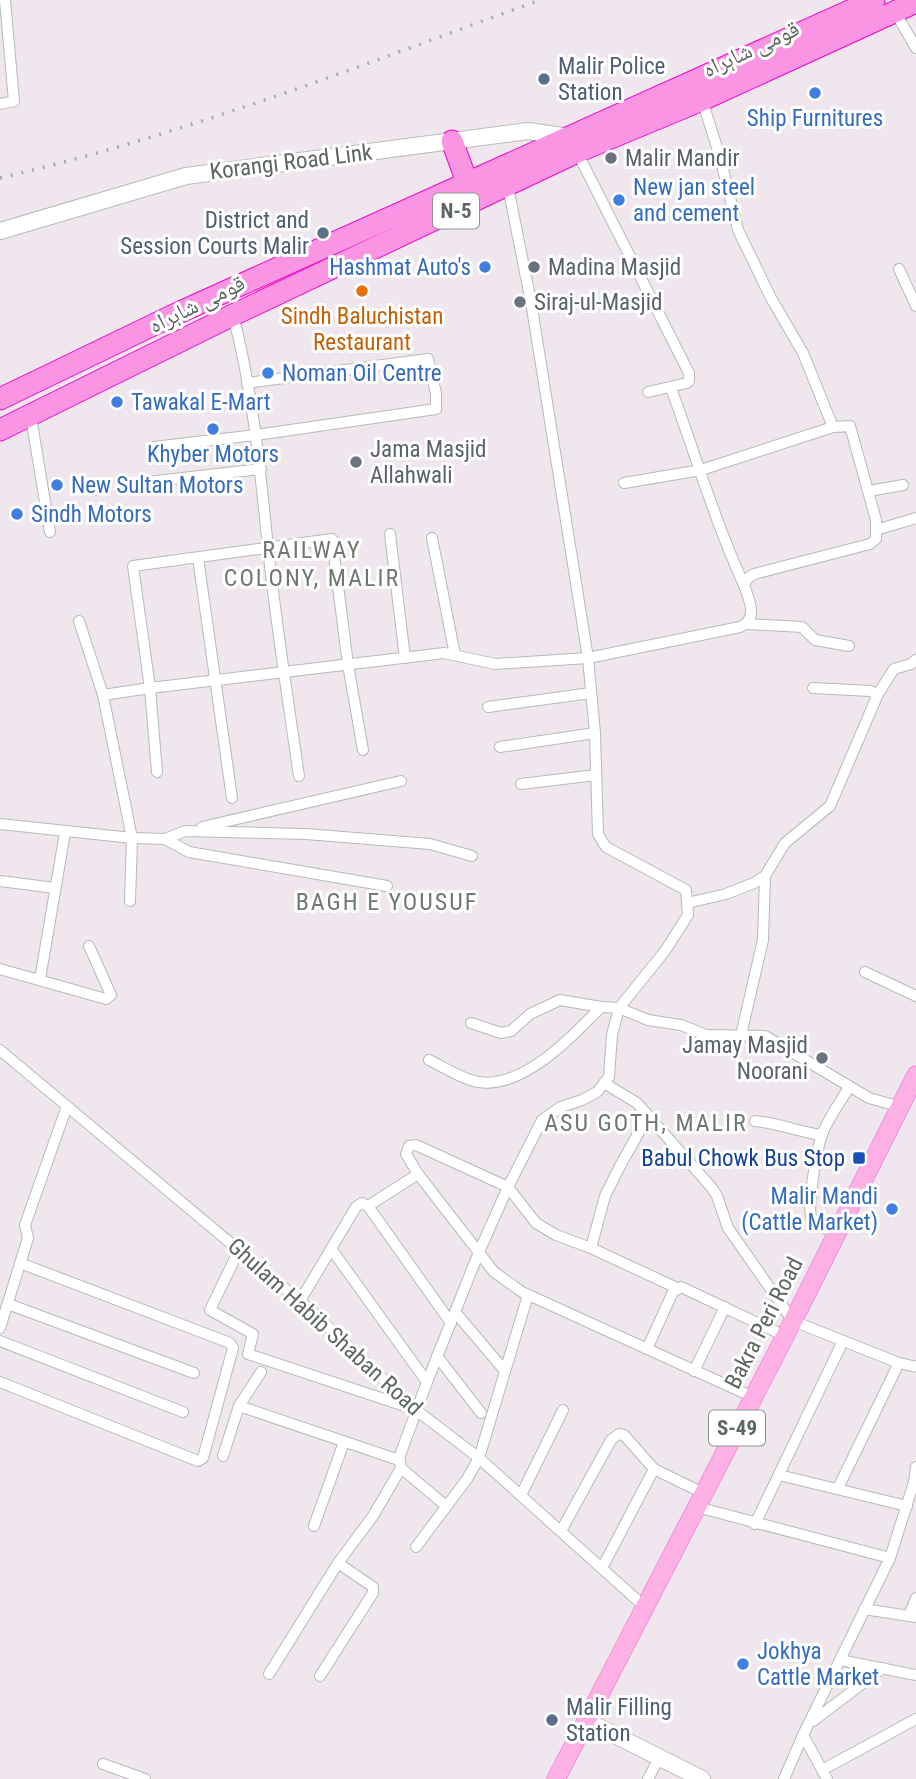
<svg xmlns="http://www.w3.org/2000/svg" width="916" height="1779" font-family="'Roboto Condensed','Noto Naskh Arabic',sans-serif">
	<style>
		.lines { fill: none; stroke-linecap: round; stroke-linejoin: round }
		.street-casing { stroke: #b4bbb5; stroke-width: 12 }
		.secondary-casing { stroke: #b5beb6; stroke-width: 18 }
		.primary-casing { stroke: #ec64d2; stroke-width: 19 }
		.highway-casing { stroke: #ee09c9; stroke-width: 23 }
		.street { stroke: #fff; stroke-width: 10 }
		.secondary { stroke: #fff; stroke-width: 16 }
		.primary { stroke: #fcb0e4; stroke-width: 18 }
		.highway { stroke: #f995e3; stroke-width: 21 }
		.rail { stroke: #a6a9a6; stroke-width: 3.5; stroke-dasharray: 2 9; stroke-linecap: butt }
		.service-dot { fill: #5c6f8a; stroke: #fff; stroke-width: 2.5 }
		.shop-dot { fill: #3f7fe0; stroke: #fff; stroke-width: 2.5 }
		.worship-dot { fill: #6b7280; stroke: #fff; stroke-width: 2.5 }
		.food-dot { fill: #e8710a; stroke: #fff; stroke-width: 2.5 }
		.transit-dot { fill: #1a4fb4; stroke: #fff; stroke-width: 2.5 }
		.labels { text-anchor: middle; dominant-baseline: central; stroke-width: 6; stroke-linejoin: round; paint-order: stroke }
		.shield { fill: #fff; stroke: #8e958f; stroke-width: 2 }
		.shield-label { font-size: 21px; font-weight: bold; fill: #5e675f }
		.street-label { font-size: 23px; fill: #5e675f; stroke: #fff }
		.service-label { font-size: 23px; fill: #4e5e75; stroke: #fff; text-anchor: start }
		.shop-label { font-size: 23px; fill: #366cbe; stroke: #fff; text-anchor: start }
		.worship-label { font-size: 23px; fill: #5b616d; stroke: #fff; text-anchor: start }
		.food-label { font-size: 23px; fill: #c56008; stroke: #fff }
		.transit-label { font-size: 23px; fill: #164399; stroke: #fff; text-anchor: end }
		.neighbourhood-label { font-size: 24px; letter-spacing: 2px; fill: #70796f; stroke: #fff }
	</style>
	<rect width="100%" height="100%" fill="#f0e7ee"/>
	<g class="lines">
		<defs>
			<g id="street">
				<polyline points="895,12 916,48"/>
				<polyline points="702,100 720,157 738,230 771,298 803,353 833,427"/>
				<polyline points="0,104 14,101 5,0"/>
				<polyline points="577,152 689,373 689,381 687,383 648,392"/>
				<polyline points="899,269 916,306"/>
				<path d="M233,315C253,391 260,469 268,548C276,624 288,700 299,776"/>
				<path d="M672,391C696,456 715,522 744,585"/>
				<polyline points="31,417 50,532"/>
				<polyline points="154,447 256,435 436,409 436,393 428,359 247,383"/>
				<polyline points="148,482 261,469"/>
				<polyline points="869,491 903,485"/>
				<polyline points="876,530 916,518"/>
				<polyline points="390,534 405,658"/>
				<polyline points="432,538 455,655"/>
				<polyline points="198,558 232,798"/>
				<polyline points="79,621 103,695 132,838 130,901"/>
				<polyline points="747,624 802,627 815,640 849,646"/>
				<polyline points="878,694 894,669 911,664 916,660"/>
				<polyline points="103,695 150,688 444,653 495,664 588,658 531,302 508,187"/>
				<polyline points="488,707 591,693"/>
				<polyline points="500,747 595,733"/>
				<polyline points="157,772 150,688 133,566 332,539 348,665 363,750"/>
				<polyline points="521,784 596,775"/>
				<polyline points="0,824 132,838 165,839 185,831 306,834 430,844 472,856"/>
				<polyline points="202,827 401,781"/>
				<polyline points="165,839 189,852 387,886"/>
				<polyline points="0,881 55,888"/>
				<polyline points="687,903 726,894 754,883 765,876 785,843 830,806 878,694 870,691 813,688"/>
				<polyline points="0,969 106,999 111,995 89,946"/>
				<polyline points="865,972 916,996"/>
				<polyline points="40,979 65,833"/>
				<polyline points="471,1023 501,1033 511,1031 530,1014 560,1000 601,1007"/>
				<polyline points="741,1035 763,940 765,876"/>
				<polyline points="0,1050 308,1308 416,1410 479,1458 646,1608"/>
				<path d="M429,1060C444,1067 463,1080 479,1082C523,1089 573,1036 601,1007L619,1008L648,1020L681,1025L706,1035L765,1036L869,1098L901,1107"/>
				<polyline points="604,1083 637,1103 712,1188 717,1196 728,1228 793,1321 899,1363 916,1367"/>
				<path d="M755,1121C778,1123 799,1132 822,1135"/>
				<polyline points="368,1206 451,1323"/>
				<path d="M837,1235L812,1220C806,1207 817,1152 821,1137C827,1120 840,1103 849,1087"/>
				<polyline points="591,1248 605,1196 620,1166 648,1116"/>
				<polyline points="239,1250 210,1310 253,1334 248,1354 414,1409"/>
				<polyline points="332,1250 427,1382"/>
				<polyline points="677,1288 591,1248 556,1235 536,1223 508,1187 416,1145 409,1146 406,1154 418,1174 494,1272 522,1292 753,1397"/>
				<polyline points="300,1301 356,1207 362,1203 368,1206 418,1174"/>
				<polyline points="8,1304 194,1373"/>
				<polyline points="455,1312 505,1371"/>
				<polyline points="0,1328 28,1238 25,1225 67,1106"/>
				<polyline points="0,1341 183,1412"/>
				<polyline points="647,1349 673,1292 681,1287 785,1336"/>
				<polyline points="437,1356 481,1413"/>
				<polyline points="694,1371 725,1307"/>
				<polyline points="0,1382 198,1461 203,1458 233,1348 230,1343 20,1263"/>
				<path d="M239,1406L396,1459L399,1458L427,1382L479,1252L508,1187L542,1120L561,1107L582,1100L597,1092L609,1077L612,1035L619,1008L665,951L688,915L686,890L606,847L598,834L595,733L588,658L740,627C759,619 749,600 744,585L748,578L754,574L870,544L876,539V520L850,426L833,427L701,470L624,483"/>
				<polyline points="223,1456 239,1406 261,1372"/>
				<polyline points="400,1461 401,1468 446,1506"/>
				<polyline points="779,1475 907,1506"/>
				<polyline points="838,1488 899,1363"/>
				<polyline points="521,1495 563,1410"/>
				<polyline points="697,1507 890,1558"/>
				<polyline points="755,1524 843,1341"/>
				<polyline points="314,1526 344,1442"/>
				<polyline points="561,1531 611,1440 619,1434 624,1435 654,1469 703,1493"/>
				<polyline points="416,1547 467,1479 479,1458 528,1295"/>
				<polyline points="602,1568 654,1469"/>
				<polyline points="864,1609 916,1617"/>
				<polyline points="909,1616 916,1598"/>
				<polyline points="840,1660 916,1675"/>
				<polyline points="269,1674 338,1563 373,1516 401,1468"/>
				<polyline points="320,1676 373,1593 373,1587 338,1563"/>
				<polyline points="813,1721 883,1668"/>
				<polyline points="803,1735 827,1779"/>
				<polyline points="103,1764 145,1779"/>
				<polyline points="822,1770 916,1719"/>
				<polyline points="648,1779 660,1756"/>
				<polyline points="784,1779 803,1735 890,1558 914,1482 916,1467"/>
			</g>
			<g id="secondary">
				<polyline points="0,231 186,176 528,131 570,137"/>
				<polyline points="587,1721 702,1779"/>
			</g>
			<polyline id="primary" points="556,1779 793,1321 916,1075"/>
			<g id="highway">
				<polyline points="452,141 467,182"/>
				<polyline points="0,399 178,313 874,0"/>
				<polyline points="0,430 233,315 577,152 702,100 916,2"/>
			</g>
		</defs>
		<use href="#street" class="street-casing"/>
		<use href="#secondary" class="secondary-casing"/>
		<use href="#primary" class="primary-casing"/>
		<use href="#highway" class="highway-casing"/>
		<use href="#street" class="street"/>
		<use href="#secondary" class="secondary"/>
		<use href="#primary" class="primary"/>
		<use href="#highway" class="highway"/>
		<path class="rail" d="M0,178C185,135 362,65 540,0"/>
	</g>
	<g class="service-dot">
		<circle cx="544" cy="79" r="7"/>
		<circle cx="323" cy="233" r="7"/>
		<circle cx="552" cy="1720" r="7"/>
	</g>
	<g class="shop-dot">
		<circle cx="815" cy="93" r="7"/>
		<circle cx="619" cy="200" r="7"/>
		<circle cx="485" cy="267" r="7"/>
		<circle cx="268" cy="373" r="7"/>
		<circle cx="117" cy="402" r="7"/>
		<circle cx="213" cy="429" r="7"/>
		<circle cx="57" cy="485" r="7"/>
		<circle cx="17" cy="514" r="7"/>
		<circle cx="892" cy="1209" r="7"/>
		<circle cx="743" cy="1664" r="7"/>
	</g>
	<g class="worship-dot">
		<circle cx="611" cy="158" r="7"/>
		<circle cx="534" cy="267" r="7"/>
		<circle cx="520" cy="302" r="7"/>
		<circle cx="356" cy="462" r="7"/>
		<circle cx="822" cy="1058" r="7"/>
	</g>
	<circle class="food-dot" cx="362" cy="291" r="7"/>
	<rect class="transit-dot" x="852" y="1151" width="14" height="14" rx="3.5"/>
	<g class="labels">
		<g class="shield">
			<rect x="433" y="193.5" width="46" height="35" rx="5"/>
			<rect x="709" y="1410.5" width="56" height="35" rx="5"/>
		</g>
		<g class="shield-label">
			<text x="456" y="211">N-5</text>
			<text x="737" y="1428">S-49</text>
		</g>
		<g class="street-label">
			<text transform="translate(751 49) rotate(-25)">قومی شاہراہ</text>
			<text transform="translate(291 162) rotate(-7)">Korangi Road Link</text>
			<text transform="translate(197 304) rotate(-26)">قومی شاہراہ</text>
			<text transform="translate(764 1323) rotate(-63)">Bakra Peri Road</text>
			<text transform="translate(325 1327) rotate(42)">Ghulam Habib Shaban Road</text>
		</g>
		<g class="service-label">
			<text x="558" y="66">Malir Police<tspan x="558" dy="26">Station</tspan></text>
			<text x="309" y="220" text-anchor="end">District and<tspan x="309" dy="26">Session Courts Malir</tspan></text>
			<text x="566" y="1707">Malir Filling<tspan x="566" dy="26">Station</tspan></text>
		</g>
		<g class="shop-label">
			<text x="815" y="118" text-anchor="middle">Ship Furnitures</text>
			<text x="633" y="187">New jan steel<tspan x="633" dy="26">and cement</tspan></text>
			<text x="471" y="267" text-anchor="end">Hashmat Auto's</text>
			<text x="282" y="373">Noman Oil Centre</text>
			<text x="131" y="402">Tawakal E-Mart</text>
			<text x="213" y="454" text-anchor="middle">Khyber Motors</text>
			<text x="71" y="485">New Sultan Motors</text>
			<text x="31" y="514">Sindh Motors</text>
			<text x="878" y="1196" text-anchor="end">Malir Mandi<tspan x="878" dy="26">(Cattle Market)</tspan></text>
			<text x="757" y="1651">Jokhya<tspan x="757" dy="26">Cattle Market</tspan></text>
		</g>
		<g class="worship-label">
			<text x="625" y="158">Malir Mandir</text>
			<text x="548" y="267">Madina Masjid</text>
			<text x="534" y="302">Siraj-ul-Masjid</text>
			<text x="370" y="449">Jama Masjid<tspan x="370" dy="26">Allahwali</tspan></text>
			<text x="808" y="1045" text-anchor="end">Jamay Masjid<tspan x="808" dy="26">Noorani</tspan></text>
		</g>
		<g class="food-label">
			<text x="362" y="316">Sindh Baluchistan<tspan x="362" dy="26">Restaurant</tspan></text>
		</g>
		<g class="transit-label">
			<text x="845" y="1158">Babul Chowk Bus Stop</text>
		</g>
		<g class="neighbourhood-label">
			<text x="312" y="550">RAILWAY<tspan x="312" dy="28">COLONY, MALIR</tspan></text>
			<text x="387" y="902">BAGH E YOUSUF</text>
			<text x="646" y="1123">ASU GOTH, MALIR</text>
		</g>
	</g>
</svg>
